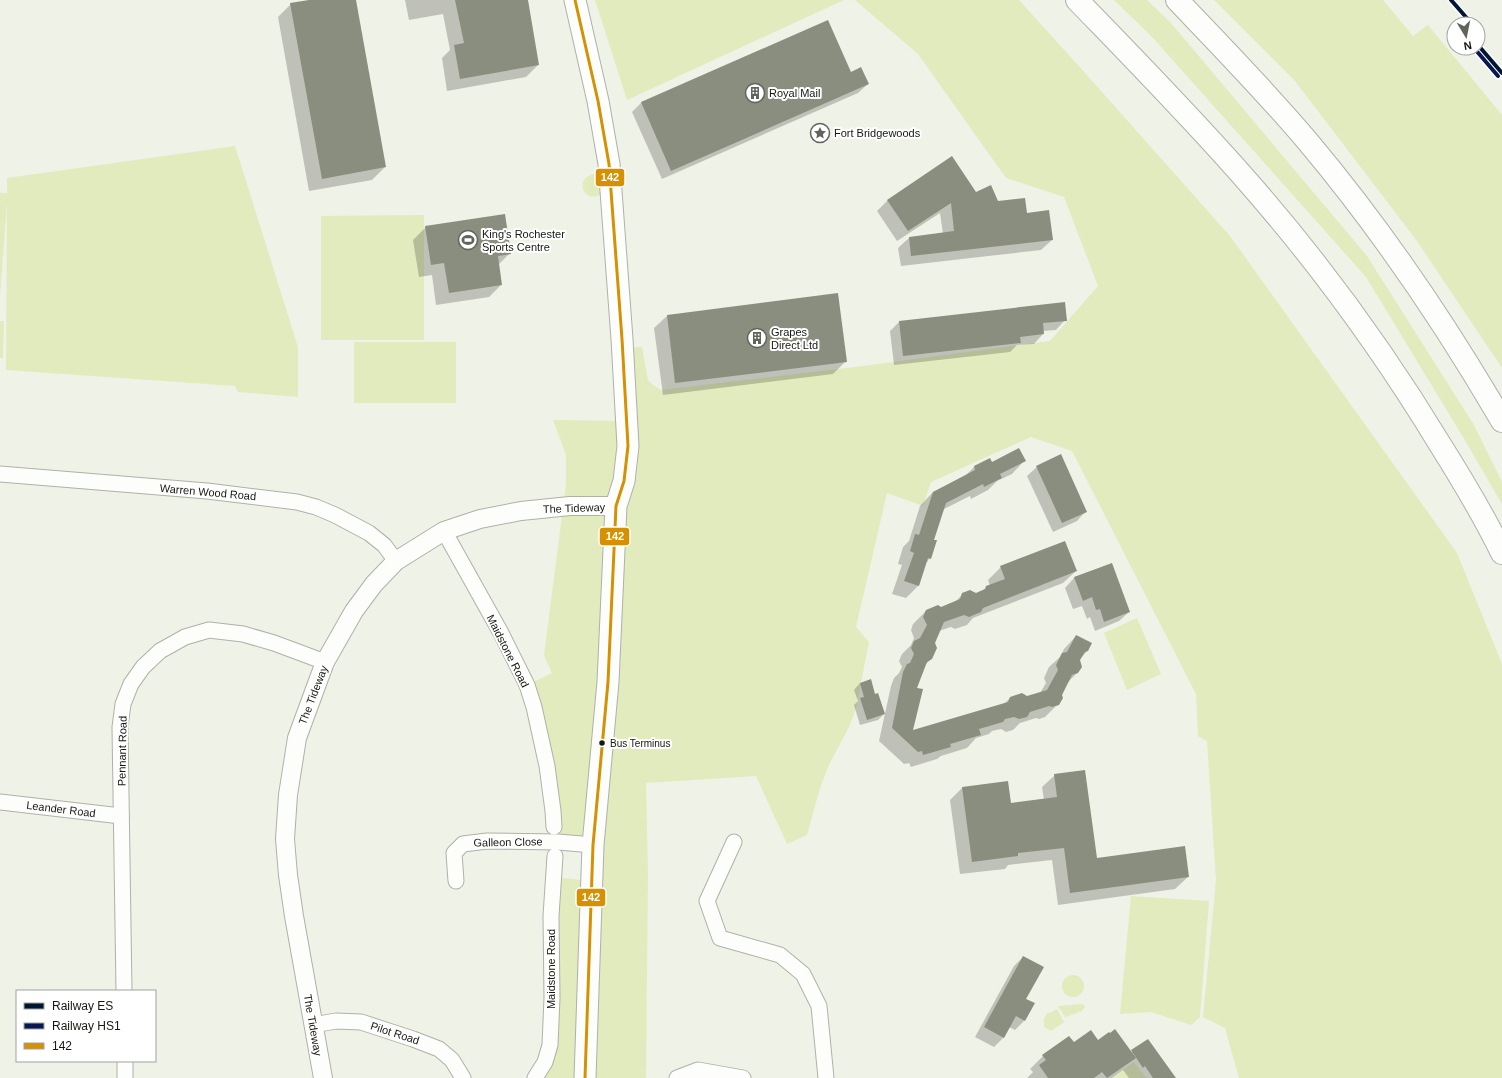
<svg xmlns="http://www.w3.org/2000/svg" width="1502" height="1078" font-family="Arial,sans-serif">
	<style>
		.green { fill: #e1ebbe }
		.shadow { fill: #0003 }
		.building { fill: #8a8e7e }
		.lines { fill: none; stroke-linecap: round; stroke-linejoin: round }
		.minor-casing { stroke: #afb1a8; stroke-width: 17 }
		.tertiary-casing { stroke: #afb1a8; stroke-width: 20 }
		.secondary-casing { stroke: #afb1a8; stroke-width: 23 }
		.motorway-casing { stroke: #afb1a8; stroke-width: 24 }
		.minor { stroke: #fdfdfb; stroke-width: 15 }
		.tertiary { stroke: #fdfdfb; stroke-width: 18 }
		.secondary { stroke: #fdfdfb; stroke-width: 21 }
		.motorway { stroke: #fdfdfb; stroke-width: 22 }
		.bus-1-casing { stroke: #fff; stroke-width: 6 }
		.bus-1 { stroke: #d59102; stroke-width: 3 }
		.rail-1-casing { stroke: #fff; stroke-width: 7 }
		.rail-2-casing { stroke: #fff; stroke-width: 7 }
		.rail-1 { stroke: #011633; stroke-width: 4 }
		.rail-2 { stroke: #091855; stroke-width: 4 }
		.bus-dot { fill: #151710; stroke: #fff; stroke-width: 1.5 }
		.labels { text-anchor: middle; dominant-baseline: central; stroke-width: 4; stroke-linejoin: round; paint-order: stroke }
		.bus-label { font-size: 10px; fill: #151710; stroke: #fff; text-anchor: start }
		.poi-label { font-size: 11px; fill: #151710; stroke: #fff; text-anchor: start }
		.street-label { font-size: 11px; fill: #151710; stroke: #fff }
		.line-badge { stroke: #fff; stroke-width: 1.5 }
		.badge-label { font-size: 11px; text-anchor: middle; font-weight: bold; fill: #fff }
	</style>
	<rect width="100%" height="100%" fill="#eff2e7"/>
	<g class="green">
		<polygon points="595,0 844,0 627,100"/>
		<polygon points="855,0 1019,0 1086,74 1230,236 1457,553 1502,664 1502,1078 1239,1078 1225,1028 1203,1017 1216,880 1207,741 1198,736 1196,694 1072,451 1031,437 931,482 923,506 887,493 856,627 869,642 856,708 850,725 829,765 820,788 807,835 787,844 756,776 646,783 648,874 646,1078 535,1078 545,1062 553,877 591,881 593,845 558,842 527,685 552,673 544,655 566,485 566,455 553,420 626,421 622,348 642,347 648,380 653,385 661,390 863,366 1050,341 1098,286 1064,197 1006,178 918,54"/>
		<polygon points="1114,0 1147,0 1171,23 1367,256 1474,425 1502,482 1502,504 1463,437 1366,277 1153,38"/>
		<polygon points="1214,0 1383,0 1413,36 1428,25 1502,115 1502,368 1417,241 1295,81"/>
		<polygon points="235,146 298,347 298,397 238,392 235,386 6,370 7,203 0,296 0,193 7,193 7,178"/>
		<path d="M594,174L601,176V194C584,205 573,178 594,174Z"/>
		<polygon points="424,215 424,340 321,340 321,216"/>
		<polygon points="0,321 4,321 3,358 0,358"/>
		<rect x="354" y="342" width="102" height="61"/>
		<polygon points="1137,618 1161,674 1127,690 1104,633"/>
		<polygon points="1131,896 1209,901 1200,1017 1191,1025 1151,1012 1120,1014"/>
		<circle cx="1073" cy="986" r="11"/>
		<polygon points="1083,1004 1085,1007 1082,1011 1065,1017 1058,1006"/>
		<polygon points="1057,1009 1064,1022 1051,1031 1044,1027 1044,1019 1048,1012 1050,1013"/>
		<polygon points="1134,1062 1146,1078 1112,1078"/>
	</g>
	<g class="shadow">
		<polygon points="315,0 355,0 385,167 372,180 309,191 278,17 291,4"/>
		<polygon points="405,0 527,0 538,65 526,77 447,91 442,58 450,50 443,14 409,20"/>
		<polygon points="850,73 868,84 858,93 662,179 632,112 642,102"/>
		<polygon points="976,193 1026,214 1052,240 1041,250 901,266 898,248 909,238 943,234 940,213 897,241 877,211 888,200"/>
		<polygon points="426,227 510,253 498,265 501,285 489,297 436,305 432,275 419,277 413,240"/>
		<polygon points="837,294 846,361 833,374 663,395 654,328 667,316"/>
		<polygon points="1065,320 1056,330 1043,331 1043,334 1034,344 1017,345 1010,352 894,365 890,331 899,322"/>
		<polygon points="989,459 991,463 1024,461 1012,474 997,481 988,490 971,499 970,496 942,510 933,540 930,558 926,563 918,586 906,598 892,594 902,565 898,564 903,547 909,541 920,506 933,492 965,476 974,467"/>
		<polygon points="1037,467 1086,511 1077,521 1053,532 1027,476"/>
		<polygon points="1111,564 1129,612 1119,621 1095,631 1090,617 1087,619 1082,606 1073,609 1065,588 1074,578"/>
		<polygon points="1001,567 1076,571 1063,583 973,618 967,625 955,629 951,627 939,631 934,643 931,659 925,665 916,688 912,732 1004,704 1010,698 1026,697 1040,693 1046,683 1044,678 1049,667 1060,657 1064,649 1076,636 1087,651 1079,660 1077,673 1067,683 1058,704 1045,717 1039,719 1036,718 1020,723 1013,730 1006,732 1001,729 992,731 989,734 976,738 967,748 941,756 937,759 911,767 909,763 904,764 879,741 891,686 894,678 899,673 902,667 899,661 902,654 911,645 914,638 911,630 913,624 926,611 941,608 955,602 963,594 976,594 982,592 990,586 988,580"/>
		<polygon points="860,683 875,695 884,714 878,720 860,725 854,705 858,701 854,690"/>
		<polygon points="1055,775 1096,859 1188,877 1175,889 1058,905 1052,860 1008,865 1005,869 960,874 950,800 962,788 1010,804 1044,800 1042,787"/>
		<polygon points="1023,957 1024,1021 1015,1030 1009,1027 1003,1038 994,1047 975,1037 1014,966"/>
		<polygon points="1098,1041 1131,1053 1132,1051 1175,1078 1129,1078 1123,1070 1112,1078 1027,1078 1033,1072 1030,1069 1043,1056 1074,1044"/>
	</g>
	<g class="building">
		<polygon points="309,0 356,0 386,167 322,179 290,3"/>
		<polygon points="455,0 528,0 539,65 460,79 454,45 464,43"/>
		<polygon points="828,20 851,72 861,67 869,84 671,171 641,102"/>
		<polygon points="952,156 976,192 991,185 998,201 1025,198 1027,213 1049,210 1053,240 911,256 909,237 954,231 951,203 908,231 887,200"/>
		<polygon points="505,214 511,254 498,256 502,285 449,293 444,263 431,265 425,226"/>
		<polygon points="838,293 847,362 675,383 667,315"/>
		<polygon points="1065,302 1067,321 1043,323 1044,334 1020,337 1021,343 903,356 899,321"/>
		<polygon points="1019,448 1026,461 1000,474 1002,478 984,487 983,484 946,503 934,540 937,540 931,559 928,558 919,586 904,581 914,553 910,551 915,534 919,535 933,492 975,470 974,466 990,458 992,462"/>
		<polygon points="1061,454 1087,512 1062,523 1036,466"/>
		<polygon points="1065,541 1077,571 983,608 981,612 969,617 964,615 944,622 935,643 937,648 932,659 927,662 917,688 923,689 913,730 1008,702 1010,697 1022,693 1027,696 1047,690 1058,670 1056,665 1062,653 1067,652 1076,635 1092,643 1088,651 1085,652 1080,660 1082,667 1078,673 1072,675 1062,695 1063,698 1059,705 1052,707 1049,706 1030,712 1027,717 1019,719 1014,717 1005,719 1003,722 979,729 981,735 950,744 951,747 923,755 922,751 918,752 892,728 903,672 907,664 910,663 914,654 911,648 914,641 920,638 927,625 923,617 926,610 938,605 941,607 960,599 962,593 970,590 976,593 985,589 986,586 1005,579 1000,566"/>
		<polygon points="1112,563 1130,612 1104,622 1100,609 1096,610 1092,597 1083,601 1074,577"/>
		<polygon points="871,679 875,694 878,693 885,714 867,720 860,698 864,697 860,683"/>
		<polygon points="1085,770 1097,858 1185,846 1189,877 1070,893 1064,848 1018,853 1018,856 972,862 962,787 1008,781 1011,803 1057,797 1054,774"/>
		<polygon points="1023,956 1044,967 1026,999 1035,1003 1025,1021 1016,1016 1004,1038 984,1027"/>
		<polygon points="1115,1029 1136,1058 1107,1078 1102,1072 1094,1078 1048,1078 1039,1065 1046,1060 1042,1055 1069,1036 1074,1042 1091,1030 1098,1040 1109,1032 1110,1033"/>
		<polygon points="1148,1039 1176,1078 1153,1078 1145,1066 1143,1068 1131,1050"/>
	</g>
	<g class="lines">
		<defs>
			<g id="minor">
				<polyline points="0,474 207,491 297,502 316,507 335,515 369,533 384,545 396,561"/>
				<polyline points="444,531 501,633 527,685 534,707 547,766 553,811 554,827"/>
				<polyline points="0,802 121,816"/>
				<polyline points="734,842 707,901 720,938 780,955 803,974 819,1006 826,1078"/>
				<polyline points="456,881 454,853 463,844 487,841 558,842 593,845"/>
				<polyline points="124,991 120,727 123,704 131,684 143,667 160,651 185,637 209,630 243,634 274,643 325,662"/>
				<polyline points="313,1025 336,1021 361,1022 413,1039 439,1049 452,1060 463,1078"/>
				<polyline points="125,1061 125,1078"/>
				<polyline points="535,1078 545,1062 550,1045 552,998 551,916 555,856"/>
				<polyline points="677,1078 698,1070 743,1078"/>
			</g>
			<polyline id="tertiary" points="323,1078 294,916 288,875 285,839 288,795 297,738 325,662 354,611 374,584 396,561 444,531 480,519 521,511 570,506 616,506"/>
			<polyline id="secondary" points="575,0 598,101 609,164 622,339 628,446 624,481 616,506 608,682 593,845 585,1078"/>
			<g id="motorway">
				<path d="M1077,0C1135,60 1193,119 1248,182C1320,264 1384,352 1441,446C1463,481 1484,516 1502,553"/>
				<path d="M1177,0C1222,47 1267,93 1309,143C1381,229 1445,323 1502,421"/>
			</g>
		</defs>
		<use href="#minor" class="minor-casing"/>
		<use href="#tertiary" class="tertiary-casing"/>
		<use href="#secondary" class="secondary-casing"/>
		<use href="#motorway" class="motorway-casing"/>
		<use href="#minor" class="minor"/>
		<use href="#tertiary" class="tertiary"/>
		<use href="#secondary" class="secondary"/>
		<use href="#motorway" class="motorway"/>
		<defs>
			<polyline id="bus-1" points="575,0 598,101 609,164 622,339 628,446 624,481 616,506 608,682 593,845 585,1078"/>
		</defs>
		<use href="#bus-1" class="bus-1-casing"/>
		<use href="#bus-1" class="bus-1"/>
		<defs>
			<g id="rail-1">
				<polyline points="1451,0 1472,24"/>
				<polyline points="1478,45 1502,73"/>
			</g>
			<polyline id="rail-2" points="1474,48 1498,76"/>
		</defs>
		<use href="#rail-1" class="rail-1-casing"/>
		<use href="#rail-2" class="rail-2-casing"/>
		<use href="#rail-1" class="rail-1"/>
		<use href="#rail-2" class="rail-2"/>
	</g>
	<defs>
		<symbol id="building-ring" viewBox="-11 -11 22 22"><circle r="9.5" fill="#fff" stroke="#61645b" stroke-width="1.5"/><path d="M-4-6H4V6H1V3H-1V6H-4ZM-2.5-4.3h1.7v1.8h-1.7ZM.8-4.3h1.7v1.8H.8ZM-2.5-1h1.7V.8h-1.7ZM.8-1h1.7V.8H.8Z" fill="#61645b"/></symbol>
		<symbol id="sight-ring" viewBox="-11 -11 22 22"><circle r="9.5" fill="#fff" stroke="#61645b" stroke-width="1.5"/><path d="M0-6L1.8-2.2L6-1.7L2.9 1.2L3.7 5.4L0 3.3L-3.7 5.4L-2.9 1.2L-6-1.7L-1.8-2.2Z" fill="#61645b"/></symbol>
		<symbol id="stadium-ring" viewBox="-11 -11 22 22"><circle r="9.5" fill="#fff" stroke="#61645b" stroke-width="1.5"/><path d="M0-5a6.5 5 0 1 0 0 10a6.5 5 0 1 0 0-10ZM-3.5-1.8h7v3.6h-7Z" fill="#61645b"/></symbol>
	</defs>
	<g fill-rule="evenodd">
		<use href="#building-ring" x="744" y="82" width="22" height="22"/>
		<use href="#sight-ring" x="809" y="122" width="22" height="22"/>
		<use href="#stadium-ring" x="457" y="229" width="22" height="22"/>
		<use href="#building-ring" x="746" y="327" width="22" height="22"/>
	</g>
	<circle class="bus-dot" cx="602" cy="743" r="3.5"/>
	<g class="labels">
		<g class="bus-label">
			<text x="610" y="743">Bus Terminus</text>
		</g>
		<g class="poi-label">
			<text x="769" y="93">Royal Mail</text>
			<text x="834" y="133">Fort Bridgewoods</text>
			<text x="482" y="234">King's Rochester<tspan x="482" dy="13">Sports Centre</tspan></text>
			<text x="771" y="332">Grapes<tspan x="771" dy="13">Direct Ltd</tspan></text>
		</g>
		<g class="street-label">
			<text transform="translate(208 492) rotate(5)">Warren Wood Road</text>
			<text transform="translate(574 508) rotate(-2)">The Tideway</text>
			<text transform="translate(508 651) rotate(63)">Maidstone Road</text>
			<text transform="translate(313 695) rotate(-69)">The Tideway</text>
			<text transform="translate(122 751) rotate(-89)">Pennant Road</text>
			<text transform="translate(61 809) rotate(7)">Leander Road</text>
			<text transform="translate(508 842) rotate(-1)">Galleon Close</text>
			<text transform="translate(551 969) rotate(-90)">Maidstone Road</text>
			<text transform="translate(313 1025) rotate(80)">The Tideway</text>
			<text transform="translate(395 1033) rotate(18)">Pilot Road</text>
		</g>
	</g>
	<g class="line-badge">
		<rect x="595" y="168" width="30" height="19" rx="4" fill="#d59102"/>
		<rect x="599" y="527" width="31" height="19" rx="4" fill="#d59102"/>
		<rect x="576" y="888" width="30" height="19" rx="4" fill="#d59102"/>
	</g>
	<g class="badge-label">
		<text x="610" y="181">142</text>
		<text x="615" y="540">142</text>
		<text x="591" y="901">142</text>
	</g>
	<rect x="16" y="990" width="140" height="72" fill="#ffffff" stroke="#a1a29f"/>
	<rect x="24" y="1003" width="20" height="6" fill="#011633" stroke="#a1a29f"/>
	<text x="52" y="1010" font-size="12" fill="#151710">Railway ES</text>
	<rect x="24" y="1023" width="20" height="6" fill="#091855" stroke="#a1a29f"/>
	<text x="52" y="1030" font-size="12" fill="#151710">Railway HS1</text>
	<rect x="24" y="1043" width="20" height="6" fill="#d59102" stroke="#a1a29f"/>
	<text x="52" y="1050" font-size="12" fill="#151710">142</text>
	<g transform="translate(1466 36) rotate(170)"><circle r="19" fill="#ffffff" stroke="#a1a29f"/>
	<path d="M0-3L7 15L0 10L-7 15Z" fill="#61645b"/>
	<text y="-6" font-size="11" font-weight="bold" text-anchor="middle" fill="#151710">N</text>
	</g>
</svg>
